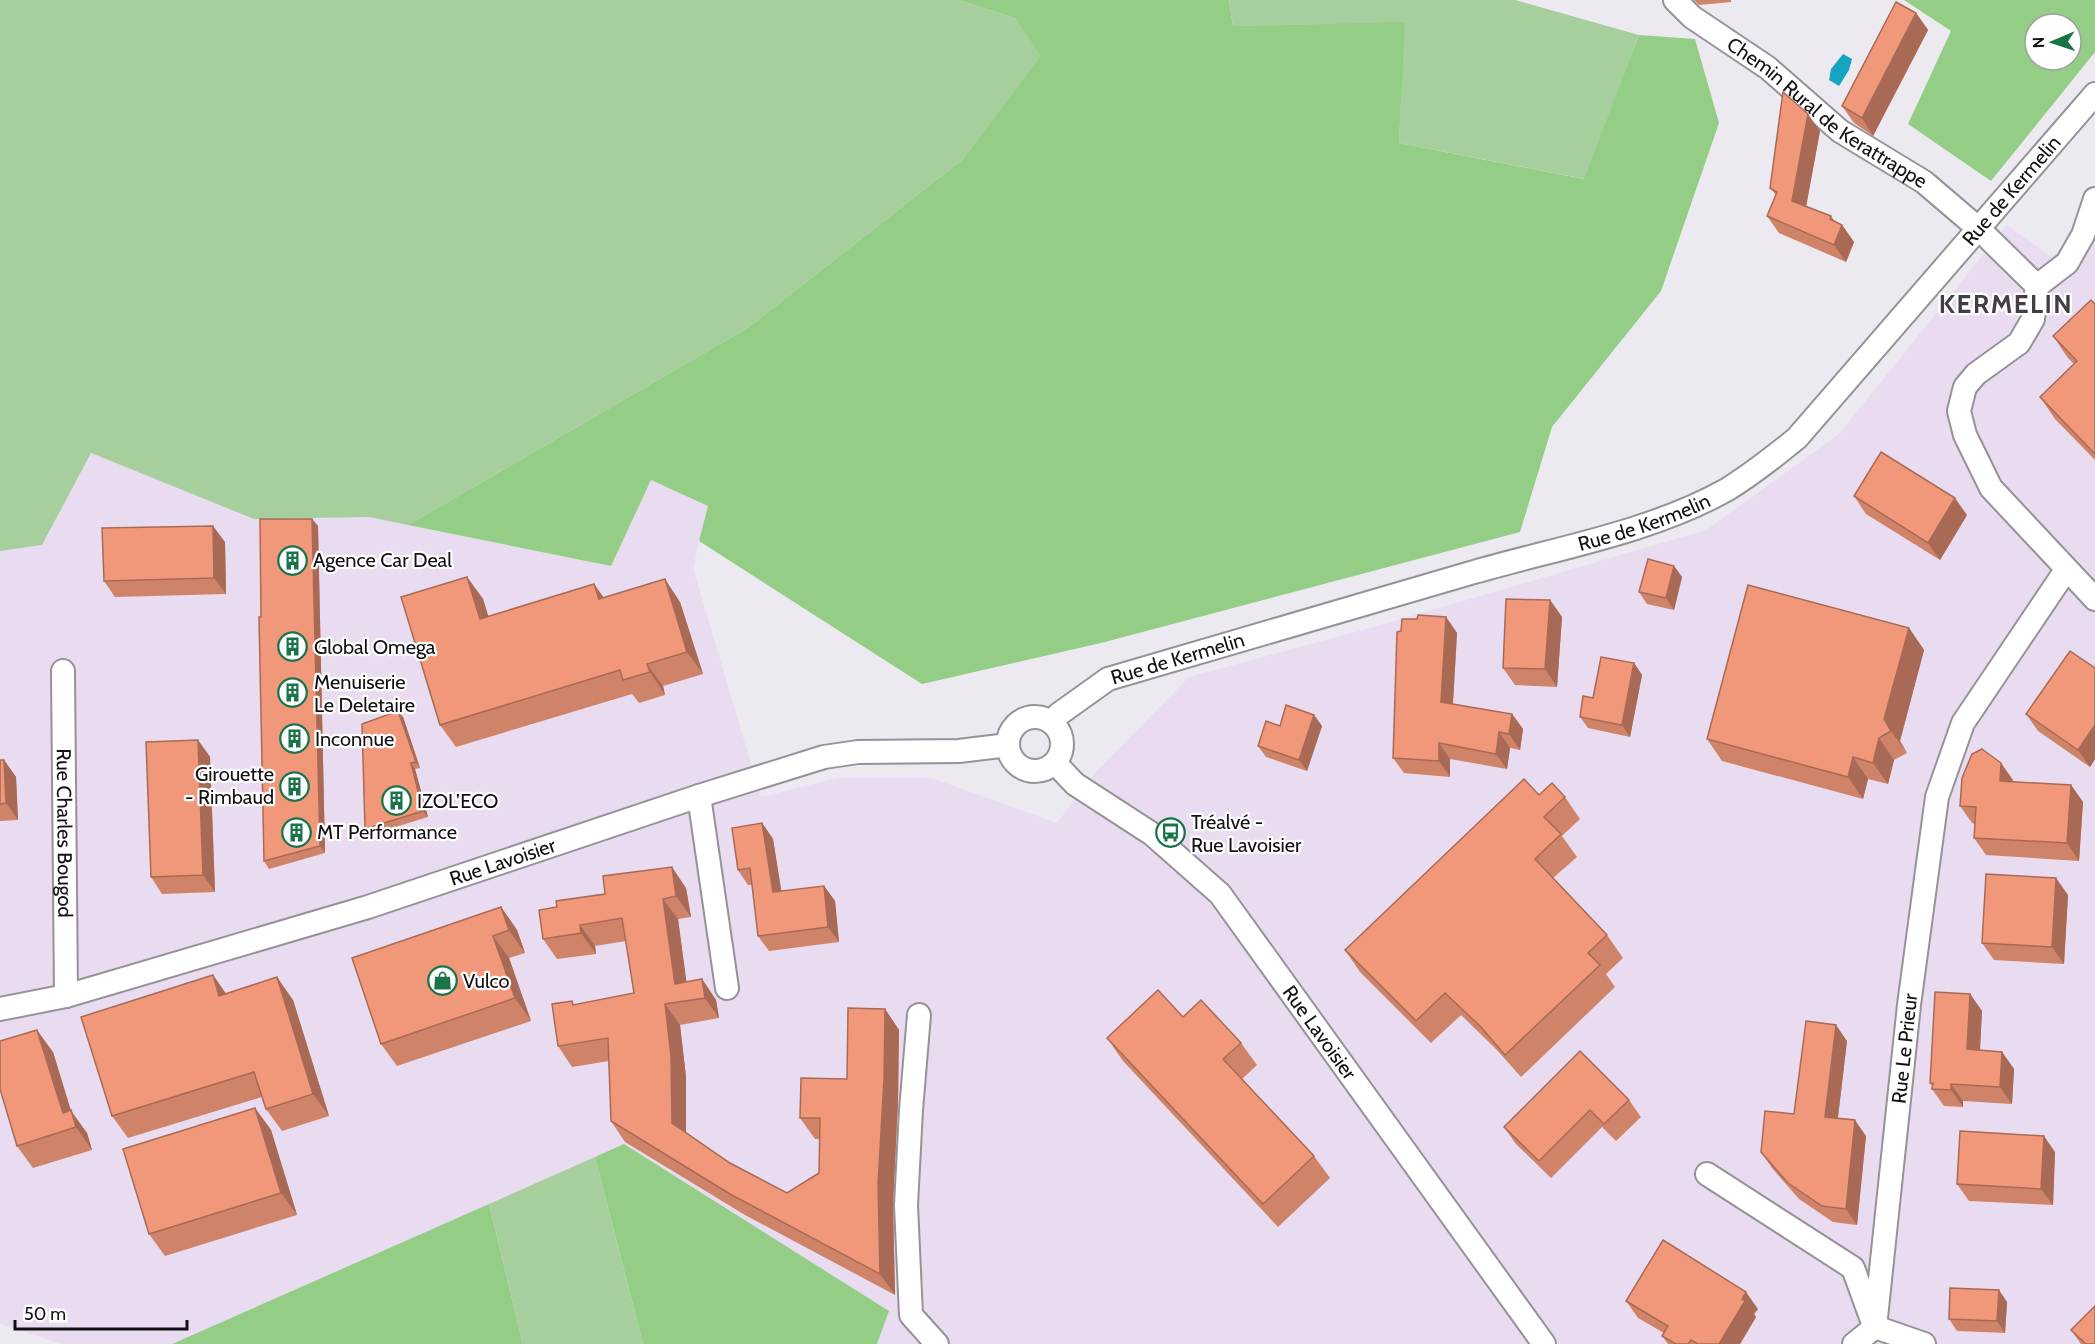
<svg xmlns="http://www.w3.org/2000/svg" width="2095" height="1344" font-family="Cabin,sans-serif">
	<style>
		.industrial { fill: #e9dcf0 }
		.green { fill: #a7cf9d }
		.forest { fill: #94ce86; fill-rule: evenodd }
		.water { fill: #15a4c2 }
		.lines { fill: none; stroke-linecap: round; stroke-linejoin: round }
		.minor-casing { stroke: #969298; stroke-width: 26 }
		.minor { stroke: #fff; stroke-width: 22 }
		.wall { fill: #cf8369 }
		.shaded-wall { fill: #a96a55 }
		.building { fill: #f1987a; stroke: #a96a55; stroke-width: 1.5 }
		.labels { text-anchor: middle; dominant-baseline: central; stroke-width: 4.5; stroke-linejoin: round; paint-order: stroke }
		.street-label { font-size: 20px; fill: #121012; stroke: #fff }
		.poi-label { font-size: 20px; fill: #121012; stroke: #fff; text-anchor: start }
		.district-label { font-size: 26px; font-weight: bold; letter-spacing: 1.5px; fill: #423f44; stroke: #fff }
	</style>
	<rect width="100%" height="100%" fill="#ede9f0"/>
	<polygon class="industrial" points="2007,225 2050,256 2095,236 2095,1344 877,1344 889,1311 624,1145 172,1344 62,1344 0,1324 0,551 42,545 91,453 254,519 369,517 610,566 651,480 708,506 693,568 761,797 837,778 932,778 1057,823 1095,773 1189,677 1374,627 1706,530 1839,434"/>
	<g class="green">
		<polygon points="0,0 958,0 1015,18 1042,56 963,159 749,327 408,525 369,517 254,519 91,453 42,545 0,551"/>
		<polygon points="1229,0 1515,0 1639,35 1585,179 1399,143 1404,23 1233,26"/>
		<polygon points="595,1157 643,1344 523,1344 489,1204"/>
	</g>
	<g class="forest">
		<polygon points="958,0 1229,0 1233,26 1405,22 1399,143 1584,179 1639,35 1695,39 1719,123 1661,291 1552,427 1520,532 1101,643 922,684 699,541 708,506 651,480 611,566 408,525 749,327 963,159 1041,56 1015,18"/>
		<path d="M1904,0H2095V52L1991,181L1908,124L1951,31ZM2035,24H2071V60H2035Z"/>
		<polygon points="624,1144 889,1311 877,1344 643,1344 595,1157"/>
		<polygon points="489,1204 523,1344 172,1344"/>
	</g>
	<polygon class="water" points="1843,54 1852,59 1849,70 1839,86 1829,80 1831,69"/>
	<g class="lines">
		<defs>
			<g id="minor">
				<path id="s1" d="M1675,0L1692,17L1768,68L1840,131L1924,182L1979,229L2037,286L2033,319L2019,343L1976,374L1965,387L1959,411L1965,435L1991,488L2095,599"/>
				<polyline points="2037,286 2067,263 2083,235 2095,199"/>
				<path id="s2" d="M63,671L66,996"/>
				<circle cx="1035" cy="744" r="27"/>
				<path id="s3" d="M1051,722L1059,714L1108,679C1230,643 1352,607 1474,572C1557,548 1652,532 1728,489C1752,474 1775,456 1797,438L2095,94"/>
				<path id="s4" d="M1055,763L1075,784L1152,834L1220,894L1544,1344"/>
				<polyline points="699,796 727,988"/>
				<path id="s5" d="M0,1009L66,996L368,907L699,796L824,757L858,752L959,751L1008,745"/>
				<polyline points="919,1015 911,1110 906,1205 911,1315 937,1344"/>
				<polyline points="1707,1174 1853,1268 1873,1323"/>
				<path id="s6" d="M1875,1327L1909,1005L1937,797L1963,723L2066,570"/>
				<polyline points="1854,1344 1875,1327 1924,1344"/>
			</g>
		</defs>
		<use href="#minor" class="minor-casing"/>
		<use href="#minor" class="minor"/>
	</g>
	<g class="wall">
		<polygon points="1694,0 1731,0 1731,2 1699,5"/>
		<polygon points="1916,13 1928,30 1873,136 1854,123 1842,106"/>
		<polygon points="1820,131 1806,206 1842,225 1854,242 1846,262 1779,233 1767,216 1776,195 1770,188"/>
		<polygon points="2095,304 2095,460 2055,419 2040,397 2074,364 2068,358 2053,336"/>
		<polygon points="1854,496 1967,515 1940,560 1866,514"/>
		<polygon points="312,519 318,526 325,853 269,869 264,861 261,617"/>
		<polygon points="225,542 226,594 115,597 104,581"/>
		<polygon points="1674,566 1682,577 1674,610 1647,604 1639,592"/>
		<polygon points="467,577 483,599 488,616 594,584 604,598 680,602 703,674 663,686 665,695 639,703 632,694 456,747 440,725"/>
		<polygon points="1550,600 1562,617 1557,687 1515,685 1503,668"/>
		<polygon points="1446,617 1457,633 1453,704 1512,714 1523,729 1520,750 1510,748 1507,769 1450,759 1450,777 1404,773 1393,758 1401,631 1417,619"/>
		<polygon points="1909,628 1924,650 1900,741 1907,753 1894,760 1888,784 1868,779 1863,799 1722,761 1707,739"/>
		<polygon points="1634,663 1642,675 1630,737 1588,728 1580,717 1593,698"/>
		<polygon points="2095,668 2095,759 2090,767 2038,731 2026,714"/>
		<polygon points="1314,715 1322,726 1307,771 1266,757 1258,746"/>
		<polygon points="403,717 420,768 415,769 428,817 369,835 365,829"/>
		<polygon points="198,740 210,757 215,892 162,894 151,877"/>
		<polygon points="0,760 4,760 16,777 18,820 0,821"/>
		<polygon points="2001,763 2013,782 2071,785 2083,802 2079,861 1986,855 1974,838 1975,824 1972,823 1960,806"/>
		<polygon points="1539,795 1565,797 1580,819 1562,836 1577,857 1553,878 1607,935 1623,958 1606,974 1615,987 1521,1077 1497,1050 1461,1015 1431,1043 1360,972 1345,950"/>
		<polygon points="762,823 773,839 781,891 824,886 835,901 839,942 769,951 758,936 752,885 748,885 738,870"/>
		<polygon points="686,888 691,917 678,919 686,982 702,979 716,1000 719,1018 680,1025 686,1077 686,1133 730,1163 787,1193 819,1173 820,1139 815,1139 800,1118 847,1079 885,1009 899,1030 898,1101 893,1204 895,1295 745,1215 625,1142 611,1121 609,1061 572,1067 558,1046 575,1005 634,993 626,941 595,946 596,954 557,959 543,939 557,907 605,894"/>
		<polygon points="2068,895 2064,964 1994,960 1982,943"/>
		<polygon points="501,907 517,930 525,953 509,958 531,1021 397,1066 381,1044"/>
		<polygon points="213,975 226,994 293,1000 329,1116 282,1131 266,1109 262,1097 128,1138 112,1116"/>
		<polygon points="1970,994 1982,1011 1980,1050 2002,1052 2014,1069 2012,1104 1963,1101 1963,1107 1944,1106 1932,1089 1932,1086 1930,1083"/>
		<polygon points="1183,1017 1241,1043 1257,1065 1242,1079 1314,1156 1330,1178 1278,1227 1123,1061 1107,1038"/>
		<polygon points="1847,1041 1838,1118 1866,1136 1857,1225 1833,1222 1799,1199 1772,1168 1761,1152 1794,1114"/>
		<polygon points="53,1052 71,1111 87,1133 92,1150 33,1168 17,1146"/>
		<polygon points="1629,1100 1641,1117 1616,1141 1602,1127 1551,1178 1516,1144 1504,1127"/>
		<polygon points="255,1108 271,1130 297,1215 165,1256 149,1234"/>
		<polygon points="2055,1152 2053,1205 1969,1201 1957,1184"/>
		<polygon points="1626,1301 1758,1309 1754,1314 1756,1317 1740,1344 1668,1344 1662,1336 1664,1333 1638,1318"/>
		<polygon points="2007,1302 2005,1333 1957,1331 1949,1319"/>
		<polygon points="2071,1330 2095,1344 2081,1344"/>
	</g>
	<g class="shaded-wall">
		<polygon points="1916,13 1928,30 1873,136 1862,118"/>
		<polygon points="1808,114 1820,131 1804,218 1792,201"/>
		<polygon points="1831,216 1840,230 1842,225 1854,242 1846,262 1834,245"/>
		<polygon points="1955,498 1967,515 1940,560 1928,543"/>
		<polygon points="312,519 318,526 325,853 320,846"/>
		<polygon points="213,526 225,542 226,594 214,578"/>
		<polygon points="1674,566 1682,577 1674,610 1666,598"/>
		<polygon points="467,577 483,599 496,641 480,619"/>
		<polygon points="665,579 680,602 703,674 687,652"/>
		<polygon points="594,584 610,607 599,599"/>
		<polygon points="1550,600 1562,617 1557,687 1545,669"/>
		<polygon points="1446,617 1457,633 1452,718 1441,702"/>
		<polygon points="1909,628 1924,650 1900,741 1907,753 1891,731 1884,719"/>
		<polygon points="1634,663 1642,675 1630,737 1622,725"/>
		<polygon points="647,664 663,686 665,695 650,672"/>
		<polygon points="398,711 403,717 420,768 416,762"/>
		<polygon points="1512,714 1523,729 1520,750 1509,734"/>
		<polygon points="1314,715 1322,726 1307,771 1299,760"/>
		<polygon points="2095,725 2095,759 2090,767 2078,750"/>
		<polygon points="1499,732 1510,748 1507,769 1496,754"/>
		<polygon points="1879,738 1894,760 1888,784 1873,763"/>
		<polygon points="198,740 210,757 215,892 203,875"/>
		<polygon points="1439,743 1450,759 1450,777 1439,761"/>
		<polygon points="1853,757 1868,779 1863,799 1848,777"/>
		<polygon points="4,760 16,777 18,820 6,803"/>
		<polygon points="411,763 415,769 428,817 423,811"/>
		<polygon points="2001,763 2013,780 2012,798 2000,781"/>
		<polygon points="2071,785 2083,802 2079,861 2067,843"/>
		<polygon points="762,823 773,839 784,907 773,892"/>
		<polygon points="672,867 686,888 691,917 676,896"/>
		<polygon points="2056,878 2068,895 2064,964 2052,947"/>
		<polygon points="824,886 835,901 839,942 828,927"/>
		<polygon points="663,899 678,919 689,1000 675,984"/>
		<polygon points="501,907 517,930 525,953 509,930"/>
		<polygon points="580,925 595,946 596,954 581,933"/>
		<polygon points="493,936 509,958 531,1021 515,998"/>
		<polygon points="213,975 229,998 219,996"/>
		<polygon points="277,977 293,1000 329,1116 313,1094"/>
		<polygon points="702,979 716,1000 719,1018 705,998"/>
		<polygon points="1970,994 1982,1011 1979,1067 1967,1049"/>
		<polygon points="665,1004 680,1025 686,1077 686,1144 672,1123"/>
		<polygon points="885,1009 899,1030 898,1101 893,1204 895,1295 880,1274 878,1184"/>
		<polygon points="1836,1025 1847,1041 1836,1133 1825,1117"/>
		<polygon points="37,1030 53,1052 71,1111 87,1133 92,1150 76,1127 63,1113"/>
		<polygon points="2002,1052 2014,1069 2012,1104 2000,1087"/>
		<polygon points="1951,1084 1963,1101 1963,1107 1951,1090"/>
		<polygon points="255,1108 271,1130 297,1215 281,1193"/>
		<polygon points="1855,1120 1866,1136 1857,1225 1846,1209"/>
		<polygon points="2044,1136 2055,1152 2053,1205 2041,1189"/>
		<polygon points="1999,1290 2007,1302 2005,1333 1997,1321"/>
		<polygon points="1746,1292 1758,1309 1754,1314 1756,1317 1740,1344 1719,1344"/>
	</g>
	<g class="building">
		<polygon points="1896,2 1916,13 1862,118 1842,106"/>
		<polygon points="1783,92 1808,114 1792,201 1831,216 1830,219 1842,225 1834,245 1767,216 1777,192 1770,188"/>
		<polygon points="2091,300 2095,304 2095,454 2040,397 2077,361 2053,336"/>
		<polygon points="1881,452 1955,498 1928,543 1854,496"/>
		<polygon points="260,519 312,519 320,846 264,861 259,617 261,617"/>
		<polygon points="213,526 214,578 104,581 102,528"/>
		<polygon points="1648,559 1674,566 1666,598 1639,592"/>
		<polygon points="467,577 480,619 594,584 599,599 665,579 687,652 647,664 650,672 623,680 620,670 440,725 401,597"/>
		<polygon points="1748,585 1909,628 1884,719 1891,731 1879,738 1873,763 1853,757 1848,777 1707,739"/>
		<polygon points="1506,599 1550,600 1545,669 1503,668"/>
		<polygon points="1418,615 1446,617 1441,702 1512,714 1509,734 1499,732 1496,754 1439,743 1439,761 1393,758 1397,632 1401,631 1402,619 1417,619"/>
		<polygon points="2070,651 2095,668 2095,725 2078,750 2026,714"/>
		<polygon points="1601,657 1634,663 1622,725 1580,717 1583,696 1593,698"/>
		<polygon points="1286,705 1314,715 1299,760 1258,746 1266,721 1280,726"/>
		<polygon points="398,711 416,762 411,763 423,811 365,829 362,724"/>
		<polygon points="198,740 203,875 151,877 146,742"/>
		<polygon points="1982,749 2001,763 2000,781 2071,785 2067,843 1974,838 1976,807 1960,806 1962,778 1972,754"/>
		<polygon points="0,760 4,760 6,803 0,804"/>
		<polygon points="1524,779 1539,795 1552,783 1565,797 1544,817 1561,834 1535,859 1607,935 1588,953 1600,965 1505,1055 1481,1027 1445,993 1416,1021 1345,950"/>
		<polygon points="762,823 773,892 824,886 828,927 758,936 750,868 738,870 732,828"/>
		<polygon points="672,867 676,896 663,899 675,984 702,979 705,998 665,1004 671,1056 672,1123 730,1163 787,1193 819,1173 820,1118 800,1118 801,1078 847,1079 848,1008 885,1009 884,1080 878,1184 880,1274 730,1194 611,1121 608,1038 558,1046 552,1004 572,1001 573,1005 634,993 622,918 580,925 581,933 543,939 539,910 557,907 556,901 605,894 603,876"/>
		<polygon points="1986,874 2056,878 2052,947 1982,943"/>
		<polygon points="501,907 509,930 493,936 515,998 381,1044 352,958"/>
		<polygon points="213,975 219,996 277,977 313,1094 266,1109 254,1072 112,1116 81,1017"/>
		<polygon points="1158,990 1183,1017 1201,1000 1241,1043 1223,1059 1314,1156 1263,1204 1107,1038"/>
		<polygon points="1935,992 1970,994 1967,1049 2002,1052 2000,1087 1951,1084 1951,1090 1932,1089 1933,1083 1930,1083"/>
		<polygon points="1806,1021 1836,1025 1825,1117 1855,1120 1846,1209 1822,1206 1788,1183 1761,1152 1765,1111 1794,1114"/>
		<polygon points="37,1030 63,1113 71,1110 76,1127 17,1146 0,1089 0,1041"/>
		<polygon points="1580,1051 1629,1100 1604,1124 1590,1110 1539,1161 1504,1127"/>
		<polygon points="255,1108 281,1193 149,1234 123,1149"/>
		<polygon points="1960,1131 2044,1136 2041,1189 1957,1184"/>
		<polygon points="1663,1240 1746,1292 1742,1299 1745,1301 1719,1344 1698,1344 1691,1340 1688,1344 1676,1344 1662,1336 1668,1326 1626,1301"/>
		<polygon points="1950,1288 1999,1290 1997,1321 1949,1319"/>
		<polygon points="2095,1306 2095,1344 2086,1344 2071,1330"/>
	</g>
	<defs>
		<symbol id="building-ring" viewBox="-11 -11 22 22"><circle r="9.5" fill="#fff" stroke="#1a7449" stroke-width="1.5"/><path d="M-4-6H4V6H1V3H-1V6H-4ZM-2.5-4.3h1.7v1.8h-1.7ZM.8-4.3h1.7v1.8H.8ZM-2.5-1h1.7V.8h-1.7ZM.8-1h1.7V.8H.8Z" fill="#1a7449"/></symbol>
		<symbol id="bus-ring" viewBox="-11 -11 22 22"><circle r="9.5" fill="#fff" stroke="#1a7449" stroke-width="1.5"/><path d="M-5-6H5V4H4V6H2V4H-2V6H-4V4H-5ZM-3.5-4V0h7V-4ZM-3.5 1.2v1.5H-2V1.2ZM2 1.2v1.5H3.5V1.2Z" fill="#1a7449"/></symbol>
		<symbol id="shop-ring" viewBox="-11 -11 22 22"><circle r="9.5" fill="#fff" stroke="#1a7449" stroke-width="1.5"/><path d="M-5-2.5h2.3a2.7 3.5 0 0 1 5.4 0H5L5.5 6h-11ZM-1.5-2.5h3a1.5 2.3 0 0 0-3 0Z" fill="#1a7449"/></symbol>
	</defs>
	<g fill-rule="evenodd">
		<use href="#building-ring" x="276" y="544" width="33" height="33"/>
		<use href="#building-ring" x="276" y="630" width="33" height="33"/>
		<use href="#building-ring" x="276" y="676" width="33" height="33"/>
		<use href="#building-ring" x="278" y="722" width="33" height="33"/>
		<use href="#building-ring" x="278" y="770" width="33" height="33"/>
		<use href="#building-ring" x="380" y="784" width="33" height="33"/>
		<use href="#building-ring" x="280" y="816" width="33" height="33"/>
		<use href="#bus-ring" x="1154" y="816" width="33" height="33"/>
		<use href="#shop-ring" x="426" y="964" width="33" height="33"/>
	</g>
	<g class="labels">
		<g class="street-label">
			<text stroke="none"><textPath href="#s1" startOffset="190">Chemin Rural de Kerattrappe</textPath></text>
			<text stroke="none"><textPath href="#s3" startOffset="1134">Rue de Kermelin</textPath></text>
			<text stroke="none"><textPath href="#s3" startOffset="630">Rue de Kermelin</textPath></text>
			<text stroke="none"><textPath href="#s3" startOffset="144">Rue de Kermelin</textPath></text>
			<text stroke="none"><textPath href="#s2" startOffset="162">Rue Charles Bougod</textPath></text>
			<text stroke="none"><textPath href="#s5" startOffset="524">Rue Lavoisier</textPath></text>
			<text stroke="none"><textPath href="#s4" startOffset="382">Rue Lavoisier</textPath></text>
			<text stroke="none"><textPath href="#s6" startOffset="280">Rue Le Prieur</textPath></text>
		</g>
		<g class="poi-label">
			<text x="313" y="560">Agence Car Deal</text>
			<text x="314" y="647">Global Omega</text>
			<text x="314" y="682">Menuiserie<tspan x="314" dy="23">Le Deletaire</tspan></text>
			<text x="315" y="739">Inconnue</text>
			<text x="274" y="774" text-anchor="end">Girouette<tspan x="274" dy="23">- Rimbaud</tspan></text>
			<text x="417" y="801">IZOL’ECO</text>
			<text x="1191" y="822">Tréalvé -<tspan x="1191" dy="23">Rue Lavoisier</tspan></text>
			<text x="317" y="832">MT Performance</text>
			<text x="463" y="981">Vulco</text>
		</g>
		<g class="district-label">
			<text x="2006" y="304">KERMELIN</text>
		</g>
	</g>
	<g transform="translate(2053 42) rotate(268)"><circle r="28" fill="#ffffff" stroke="#a09fa0" stroke-width="1.5"/>
	<path d="M0-4.5L10 22L0 15L-10 22Z" fill="#1a7449"/>
	<text y="-9" font-size="16" font-weight="bold" text-anchor="middle" fill="#121012">N</text>
	</g>
	<path d="M15 1320v9h172v-9" fill="none" stroke="#121012" stroke-width="3"/>
	<text x="24" y="1320" font-size="18" fill="#121012" stroke="#ffffff" stroke-width="4.5" paint-order="stroke">50 m</text>
</svg>
